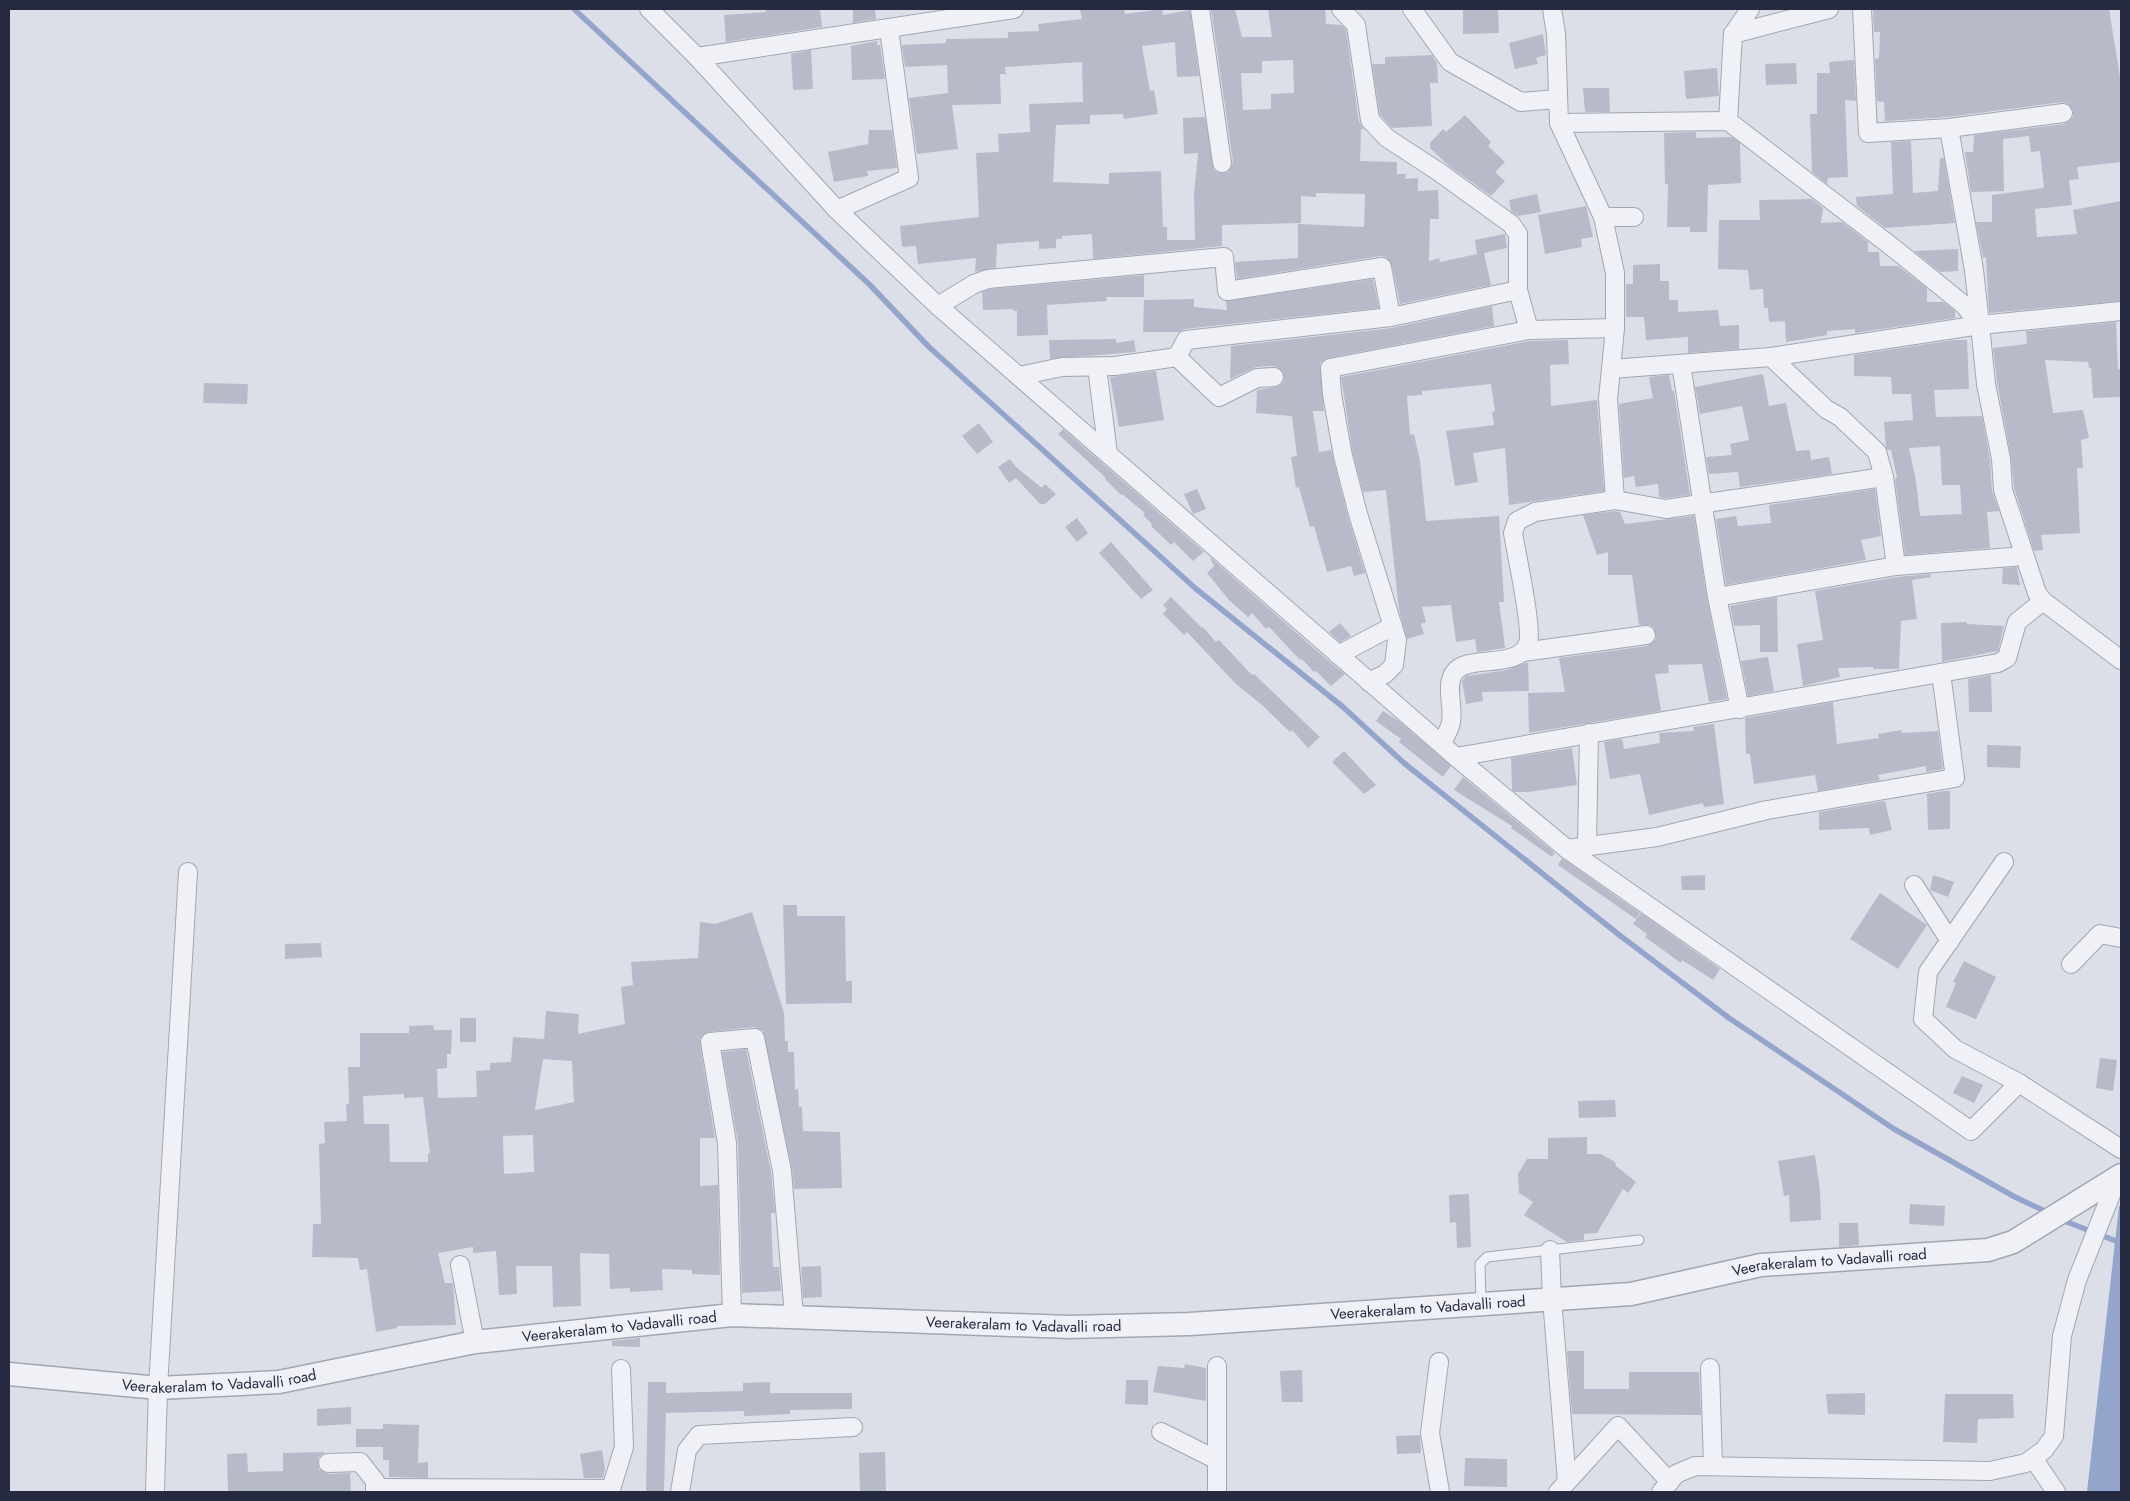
<svg xmlns="http://www.w3.org/2000/svg" width="2130" height="1501" font-family="Jost,sans-serif">
	<style>
		.water { fill: #94a5cc }
		.lines { fill: none; stroke-linecap: round; stroke-linejoin: round }
		.stream { stroke: #94a5cc; stroke-width: 5.5 }
		.building { fill: #b7bac8; fill-rule: evenodd }
		.service-casing { stroke: #a2a5b2; stroke-width: 11 }
		.minor-casing { stroke: #a2a5b2; stroke-width: 20 }
		.tertiary-casing { stroke: #a2a5b2; stroke-width: 25 }
		.service { stroke: #f0f1f6; stroke-width: 9 }
		.minor { stroke: #f0f1f6; stroke-width: 18 }
		.tertiary { stroke: #f0f1f6; stroke-width: 22 }
		.labels { text-anchor: middle; dominant-baseline: central; stroke-width: 5; stroke-linejoin: round; paint-order: stroke }
		.street-label { font-size: 15px; fill: #252a40; stroke: #eceef6 }
	</style>
	<rect width="100%" height="100%" fill="#dddfe8"/>
	<polygon class="water" points="2119,1206 2121,1206 2121,1492 2087,1492"/>
	<g class="lines">
		<g class="stream">
			<polyline points="574,9 870,285 929,347 1195,588 1343,707 1404,763 1618,934 1729,1018 1894,1129 2015,1197 2049,1213"/>
			<polyline points="2062,1220 2121,1243"/>
		</g>
	</g>
	<g class="building">
		<polygon points="766,9 820,9 822,27 726,42 724,15 766,12"/>
		<polygon points="853,9 875,9 876,19 853,23"/>
		<path d="M1080,9H1124L1125,14L1162,9L1163,15L1190,10L1199,76L1177,77L1175,42L1142,46L1150,91L1154,90L1158,114L1124,119L1123,114L1090,115V124L1056,125L1053,182L1109,184V173L1161,171L1163,227H1167V240H1195L1194,194L1198,153L1184,154L1183,118L1205,117L1214,170L1219,173L1228,172L1233,162L1211,9H1235L1242,37H1272L1268,9H1325L1326,24L1342,25L1346,30L1359,122L1364,129H1361L1360,161L1397,162V174H1406L1405,179L1418,178V191L1438,190L1439,219H1430L1429,261L1439,258L1440,262L1477,254L1475,240L1505,234L1507,248L1484,253L1491,285L1400,304L1392,265L1386,257L1381,256L1237,279L1235,262L1298,258V224L1364,227L1365,194L1316,193V197L1301,196V223L1222,225V246L1093,259L1092,234L1062,236V239H1056V248L1039,249V241L997,244L996,268L975,272L976,258L918,264L916,246L902,247L900,226L979,217L976,153L999,152L998,134L1030,132L1029,104L1083,102L1082,62L1005,67L1006,74H1000L1001,104L952,105L958,149L917,154L909,98L948,93L947,65L905,67L902,45L946,43V39L1008,38V32L1039,31L1038,24L1082,19ZM1293,60L1294,93L1271,94V109L1243,110L1241,73H1262V61Z"/>
		<polygon points="1463,9 1498,9 1499,33 1463,34"/>
		<polygon points="1873,9 2109,9 2121,83 2121,162 2077,167 2079,179 2069,180 2072,205 2035,209 2037,237 2077,234 2073,210 2121,201 2121,301 1989,313 1986,257 1983,258 1976,222 1992,222 1992,195 2044,188 2040,151 2031,152 2029,136 2003,139 2004,191 1971,192 1965,152 1973,152 1974,135 2064,124 2073,117 2073,111 2067,103 2062,102 1948,117 1885,121 1884,102 1877,101 1875,59 1879,58 1880,32 1874,32"/>
		<polygon points="1543,34 1546,55 1536,58 1538,64 1515,69 1509,43"/>
		<polygon points="877,41 877,45 880,45 885,79 852,80 851,46"/>
		<polygon points="811,50 813,89 793,90 791,54"/>
		<polygon points="1432,55 1437,63 1438,83 1430,83 1432,126 1392,128 1380,115 1372,64 1385,64 1385,57"/>
		<polygon points="1854,60 1856,101 1845,100 1848,177 1828,178 1827,184 1812,172 1810,114 1817,114 1817,73 1830,73 1829,62"/>
		<polygon points="1796,63 1797,84 1766,85 1765,64"/>
		<polygon points="1717,68 1719,96 1686,99 1684,71"/>
		<polygon points="1583,88 1609,88 1610,112 1585,112"/>
		<polygon points="1465,115 1491,142 1488,146 1505,162 1495,172 1505,181 1491,196 1449,166 1430,148 1430,143 1443,129 1446,132"/>
		<polygon points="869,130 892,130 897,168 867,171 868,176 834,182 828,152 868,144"/>
		<polygon points="1696,132 1696,138 1732,137 1740,143 1741,183 1708,185 1707,232 1690,232 1690,227 1667,227 1668,184 1665,184 1664,133"/>
		<polygon points="1911,141 1913,193 1938,191 1940,158 1944,158 1955,223 1885,228 1857,206 1856,197 1893,194 1891,142"/>
		<polygon points="1537,194 1541,212 1518,216 1511,211 1509,200"/>
		<polygon points="1812,199 1823,208 1821,223 1842,222 1868,242 1868,252 1879,252 1880,266 1898,266 1927,288 1927,302 1944,302 1955,311 1955,318 1855,333 1855,329 1827,331 1827,335 1786,342 1785,321 1769,322 1768,308 1764,308 1763,289 1750,290 1748,270 1718,269 1719,220 1760,220 1759,200"/>
		<polygon points="1586,206 1593,237 1581,239 1582,247 1545,254 1538,215"/>
		<polygon points="1958,249 1958,271 1940,272 1914,251"/>
		<polygon points="1660,264 1660,281 1669,281 1669,300 1678,300 1678,312 1718,310 1720,326 1739,325 1739,349 1688,353 1688,337 1646,340 1644,317 1626,317 1626,284 1633,284 1633,265"/>
		<polygon points="1144,275 1144,297 1106,297 1107,301 1047,305 1048,335 1017,336 1017,311 1013,311 1013,309 983,310 982,292 990,289"/>
		<polygon points="1373,279 1379,308 1185,329 1179,332 1143,332 1144,300 1194,299 1194,307 1227,310 1226,301"/>
		<polygon points="1492,306 1494,326 1328,358 1320,363 1324,411 1313,411 1319,452 1331,450 1348,517 1365,573 1354,576 1351,566 1327,572 1314,526 1310,527 1299,487 1296,488 1291,457 1297,456 1292,416 1256,413 1257,390 1280,386 1284,381 1283,372 1274,366 1256,367 1230,379 1231,346 1392,328"/>
		<polygon points="2116,322 2118,369 2121,369 2121,397 2093,398 2091,368 2089,368 2088,362 2045,360 2053,413 2083,410 2089,438 2081,440 2083,468 2077,468 2080,533 2041,535 2043,550 2034,551 2014,488 2011,457 1997,382 1993,348 2027,344 2026,331"/>
		<polygon points="1116,339 1116,343 1134,340 1136,352 1050,359 1049,340"/>
		<polygon points="1568,340 1569,364 1550,365 1551,406 1597,400 1604,491 1509,505 1505,448 1473,453 1478,482 1455,486 1446,431 1494,425 1492,412 1495,411 1491,384 1422,391 1422,395 1407,396 1410,435 1414,434 1420,461 1426,521 1499,516 1504,602 1499,602 1505,648 1477,652 1475,639 1456,642 1451,605 1422,607 1426,622 1421,624 1424,634 1407,639 1399,610 1386,490 1363,492 1353,454 1341,377 1530,341"/>
		<path d="M1954,340H1967L1969,389L1934,390L1936,417L1982,416L1990,460L1992,491L1999,511L1987,512L1990,548L1905,555L1895,479L1897,478L1891,450H1887L1886,447L1884,422L1913,420L1911,394H1892L1891,377L1854,376V355ZM1940,446L1942,485H1960L1962,514L1920,516L1916,481L1909,448Z"/>
		<polygon points="1156,371 1164,420 1119,427 1110,377"/>
		<polygon points="1763,374 1769,406 1786,403 1796,451 1810,450 1811,460 1829,457 1832,474 1740,487 1738,472 1709,474 1706,457 1732,455 1730,444 1749,440 1742,406 1700,414 1695,387"/>
		<polygon points="1669,375 1672,391 1674,391 1690,495 1666,498 1659,497 1658,484 1636,487 1634,476 1624,478 1619,404 1653,398 1649,377"/>
		<polygon points="204,383 248,384 247,404 203,403"/>
		<polygon points="979,423 993,442 977,454 962,436"/>
		<polygon points="1063,429 1204,552 1193,561 1174,542 1171,545 1151,526 1152,524 1143,515 1145,513 1122,494 1121,495 1105,479 1106,478 1058,434"/>
		<polygon points="1010,459 1016,467 1042,488 1045,484 1056,494 1045,504 1040,504 1016,478 1009,483 998,467"/>
		<polygon points="1197,489 1206,509 1193,514 1184,494"/>
		<polygon points="1875,489 1881,536 1861,540 1866,560 1726,585 1716,519 1736,516 1738,526 1771,523 1769,505"/>
		<polygon points="1615,511 1620,512 1625,524 1694,516 1707,599 1727,699 1709,702 1702,664 1668,665 1669,673 1655,674 1661,711 1529,733 1528,693 1565,692 1559,658 1647,646 1656,639 1654,628 1650,625 1639,625 1632,575 1608,575 1608,552 1597,555 1583,515"/>
		<polygon points="1077,518 1088,533 1077,542 1065,527"/>
		<polygon points="1111,542 1153,590 1141,599 1099,553"/>
		<polygon points="1210,557 1332,664 1345,674 1331,686 1316,671 1314,672 1302,659 1300,660 1269,627 1266,629 1252,613 1248,617 1229,600 1207,573 1214,566"/>
		<polygon points="2017,567 2020,585 2002,584 2003,568"/>
		<polygon points="1930,574 1931,577 1912,580 1917,619 1901,621 1899,669 1873,669 1873,667 1838,668 1840,677 1803,686 1797,644 1823,640 1815,591 1897,577"/>
		<polygon points="1171,597 1202,628 1203,627 1216,642 1219,640 1252,675 1254,674 1320,737 1308,748 1292,730 1290,732 1262,705 1236,684 1187,632 1184,635 1163,614 1167,609 1163,605"/>
		<polygon points="1777,597 1778,652 1760,652 1760,625 1734,626 1730,606"/>
		<polygon points="1967,622 1967,624 2004,626 1998,651 1942,662 1941,623"/>
		<polygon points="1340,623 1351,636 1340,642 1329,632"/>
		<polygon points="1768,657 1774,691 1748,696 1741,661"/>
		<polygon points="1525,663 1528,663 1529,691 1482,692 1483,701 1466,704 1462,681 1466,676 1507,670"/>
		<polygon points="1991,675 1992,712 1969,712 1968,679"/>
		<polygon points="1833,702 1837,744 1879,738 1878,734 1901,730 1902,733 1938,731 1943,769 1926,772 1926,766 1878,775 1880,780 1818,791 1815,775 1754,784 1750,754 1746,754 1745,718"/>
		<polygon points="1383,711 1400,722 1451,766 1443,777 1399,742 1401,739 1376,721"/>
		<polygon points="1714,724 1724,804 1704,807 1703,803 1649,815 1640,774 1610,779 1604,742 1622,739 1624,749 1660,743 1659,733 1694,731 1693,727"/>
		<polygon points="1987,745 2021,746 2020,768 1987,767"/>
		<polygon points="1572,748 1577,785 1528,792 1515,792 1512,790 1511,758"/>
		<polygon points="1344,751 1376,785 1364,794 1332,762"/>
		<polygon points="1463,777 1555,853 1552,857 1511,828 1512,826 1454,790"/>
		<polygon points="1944,791 1950,791 1950,829 1928,830 1927,794"/>
		<polygon points="1885,801 1892,830 1870,835 1869,828 1819,830 1819,812"/>
		<polygon points="1562,858 1640,913 1636,919 1558,865"/>
		<polygon points="1705,875 1705,890 1682,890 1681,876"/>
		<polygon points="1933,875 1954,882 1948,897 1930,890"/>
		<polygon points="1880,893 1927,925 1898,969 1850,939"/>
		<polygon points="783,905 797,905 797,916 845,916 846,981 852,981 852,1003 786,1004"/>
		<path d="M752,912L784,1013L785,1041H788V1052H794L795,1090L798,1089L799,1107H802L803,1131L840,1132L842,1188L794,1189L792,1169L763,1031L754,1027L709,1032L700,1038V1044L715,1138H700V1186L718,1185L720,1275L692,1274V1270L662,1269L663,1290L630,1292V1288L610,1289L609,1254L580,1253L581,1306L553,1307L552,1266H516L517,1294L499,1295L496,1251L473,1253V1247L438,1253L445,1283H453L456,1325L397,1326V1328L376,1332L367,1269L360,1270L358,1258L312,1257L313,1224H321L319,1144L325,1143L324,1122L347,1121L346,1104H349L348,1067H360V1033H409V1026L433,1025L434,1030H452L451,1054H447V1068L437,1069L438,1098L477,1097L476,1071L490,1070V1063L511,1062L513,1037L544,1039L546,1011L579,1014L578,1034L625,1024L621,987L633,985L631,962L698,958L700,922L715,924ZM543,1059L572,1061L574,1102L535,1110ZM404,1094V1098L423,1097L430,1153H428V1162H390L389,1124H364L363,1096ZM533,1135L534,1172L504,1174L503,1136Z"/>
		<polygon points="1641,913 1720,969 1713,980 1682,960 1681,963 1645,937 1647,934 1633,924"/>
		<polygon points="321,943 322,957 285,959 285,944"/>
		<polygon points="1964,961 1996,977 1976,1019 1946,1007 1956,983 1953,982"/>
		<rect x="460" y="1018" width="16" height="24"/>
		<polygon points="746,1049 771,1172 775,1213 771,1213 773,1267 779,1267 781,1291 742,1293 738,1143 722,1052"/>
		<polygon points="2100,1058 2117,1060 2113,1091 2096,1088"/>
		<polygon points="1962,1076 1983,1085 1974,1103 1953,1093"/>
		<polygon points="1615,1100 1616,1117 1579,1118 1578,1101"/>
		<polygon points="1587,1137 1587,1154 1601,1154 1615,1162 1616,1166 1636,1182 1628,1193 1623,1189 1597,1233 1584,1234 1584,1240 1567,1242 1524,1215 1533,1202 1519,1193 1518,1174 1527,1159 1548,1159 1548,1138"/>
		<polygon points="1815,1155 1820,1191 1821,1220 1790,1222 1789,1195 1784,1196 1778,1161"/>
		<polygon points="1469,1194 1471,1247 1457,1248 1456,1222 1450,1223 1449,1195"/>
		<polygon points="1910,1204 1945,1206 1944,1226 1909,1224"/>
		<polygon points="1839,1223 1858,1223 1859,1245 1839,1247"/>
		<polygon points="821,1266 822,1297 803,1298 801,1267"/>
		<polygon points="640,1338 640,1347 612,1346 612,1341"/>
		<polygon points="1567,1351 1584,1351 1584,1389 1629,1389 1629,1372 1699,1372 1701,1415 1572,1414"/>
		<polygon points="1185,1364 1206,1368 1206,1401 1153,1392 1158,1366 1184,1368"/>
		<polygon points="1302,1370 1303,1402 1282,1402 1280,1371"/>
		<polygon points="1126,1380 1148,1380 1148,1405 1125,1404"/>
		<polygon points="648,1382 666,1382 666,1393 743,1391 743,1383 770,1382 770,1393 852,1393 852,1409 790,1410 790,1414 744,1416 744,1411 666,1413 664,1492 646,1492"/>
		<polygon points="1865,1393 1865,1415 1828,1414 1826,1394"/>
		<polygon points="1945,1394 2013,1394 2014,1418 1978,1419 1977,1443 1943,1442"/>
		<polygon points="351,1407 351,1424 317,1426 317,1409"/>
		<polygon points="383,1424 419,1425 418,1463 428,1462 428,1478 389,1477 389,1460 383,1460 383,1447 356,1447 356,1429 383,1429"/>
		<polygon points="1420,1435 1421,1453 1397,1454 1396,1436"/>
		<polygon points="602,1450 605,1469 603,1478 584,1478 580,1454"/>
		<polygon points="325,1452 318,1458 319,1469 328,1474 350,1473 351,1492 228,1491 227,1454 247,1453 248,1472 283,1471 283,1453"/>
		<polygon points="885,1452 886,1492 860,1492 859,1453"/>
		<polygon points="1465,1458 1507,1459 1507,1487 1464,1486"/>
	</g>
	<g class="lines">
		<defs>
			<polyline id="service" points="1481,1303 1480,1264 1487,1257 1639,1240"/>
			<g id="minor">
				<polyline points="649,9 697,57 1014,9"/>
				<polyline points="1200,9 1222,163"/>
				<polyline points="1341,9 1356,25 1370,120 1387,138 1439,172 1511,224 1518,234 1518,290 1529,330"/>
				<polyline points="1412,9 1450,62 1521,102 1557,99"/>
				<polyline points="1552,9 1556,34 1559,123 1603,217 1615,273 1615,328 1608,399 1615,500"/>
				<polyline points="1862,9 1868,133 1949,128 2063,113"/>
				<polyline points="1733,34 1750,9"/>
				<polyline points="697,57 837,210 938,306 1456,757 1567,849 1971,1131 2019,1083 2121,1149"/>
				<polyline points="1728,121 1733,34 1829,9"/>
				<polyline points="1559,123 1728,121 1896,250 1964,305 1980,325 1974,270 1949,128"/>
				<polyline points="837,210 909,178 889,29"/>
				<polyline points="1603,217 1634,217"/>
				<polyline points="938,306 974,284 988,279 1224,257 1227,291 1382,267 1391,317"/>
				<polyline points="2121,311 1980,325 1986,384 2001,459 2003,490 2037,593 2043,601 2121,660"/>
				<polyline points="1177,357 1219,397 1257,378 1274,377"/>
				<polyline points="1771,357 1980,325"/>
				<polyline points="1681,364 1717,597 1740,709"/>
				<polyline points="1097,367 1108,454"/>
				<polyline points="1611,369 1771,357 1826,409 1840,417 1877,452 1884,477 1896,566"/>
				<polyline points="1019,376 1062,367 1115,366 1177,357 1186,340 1391,317 1518,290"/>
				<polyline points="1717,597 1896,566 2024,556"/>
				<polyline points="1523,652 1646,635"/>
				<polyline points="1338,655 1393,626"/>
				<polyline points="1369,682 1385,674 1394,665 1397,640 1358,514 1343,456 1332,394 1330,368 1529,330 1615,328"/>
				<path d="M1442,743C1445,736 1450,729 1451,722C1454,707 1445,686 1454,673C1467,653 1519,671 1528,643C1533,629 1516,552 1513,533L1517,521L1535,512L1615,500L1666,509L1884,477"/>
				<polyline points="1456,757 1998,663 2007,658 2017,622 2043,601"/>
				<polyline points="1587,846 1589,733"/>
				<polyline points="1567,849 1657,837 1767,810 1955,778 1941,673"/>
				<polyline points="2004,862 1928,972 1923,1019 1955,1049 2019,1083"/>
				<polyline points="1914,885 1950,941"/>
				<polyline points="2071,964 2100,934 2121,938"/>
				<polyline points="1550,1250 1552,1299 1567,1482"/>
				<polyline points="460,1265 475,1342"/>
				<polyline points="732,1315 727,1143 710,1042 755,1038 782,1171 794,1316"/>
				<polyline points="1439,1362 1430,1433 1440,1492"/>
				<polyline points="1710,1368 1713,1466"/>
				<polyline points="1161,1432 1217,1460"/>
				<polyline points="2033,1458 2056,1492"/>
				<polyline points="328,1463 360,1462 375,1481 375,1492"/>
				<polyline points="375,1488 611,1489 624,1447 621,1369"/>
				<polyline points="155,1492 158,1388 188,872"/>
				<polyline points="680,1492 687,1450 699,1435 853,1427"/>
				<polyline points="1217,1492 1217,1366"/>
				<polyline points="1558,1492 1618,1426 1670,1482"/>
				<polyline points="1661,1492 1676,1474 1695,1466 1990,1471 2026,1463 2044,1450 2054,1436 2062,1336 2077,1280 2118,1177"/>
			</g>
			<g id="tertiary">
				<path id="s1" d="M9,1374L158,1388L279,1382L475,1342L732,1315L1069,1327L1190,1324L1631,1294L1761,1265L1988,1250L2013,1242L2121,1175"/>
			</g>
		</defs>
		<use href="#service" class="service-casing"/>
		<use href="#minor" class="minor-casing"/>
		<use href="#tertiary" class="tertiary-casing"/>
		<use href="#service" class="service"/>
		<use href="#minor" class="minor"/>
		<use href="#tertiary" class="tertiary"/>
	</g>
	<g class="labels">
		<g class="street-label">
			<text stroke="none"><textPath href="#s1" startOffset="1831">Veerakeralam to Vadavalli road</textPath></text>
			<text stroke="none"><textPath href="#s1" startOffset="1426">Veerakeralam to Vadavalli road</textPath></text>
			<text stroke="none"><textPath href="#s1" startOffset="1021">Veerakeralam to Vadavalli road</textPath></text>
			<text stroke="none"><textPath href="#s1" startOffset="616">Veerakeralam to Vadavalli road</textPath></text>
			<text stroke="none"><textPath href="#s1" startOffset="211">Veerakeralam to Vadavalli road</textPath></text>
		</g>
	</g>
	<rect width="2130" height="1501" fill="none" stroke="#252a40" stroke-width="20"/>
</svg>
